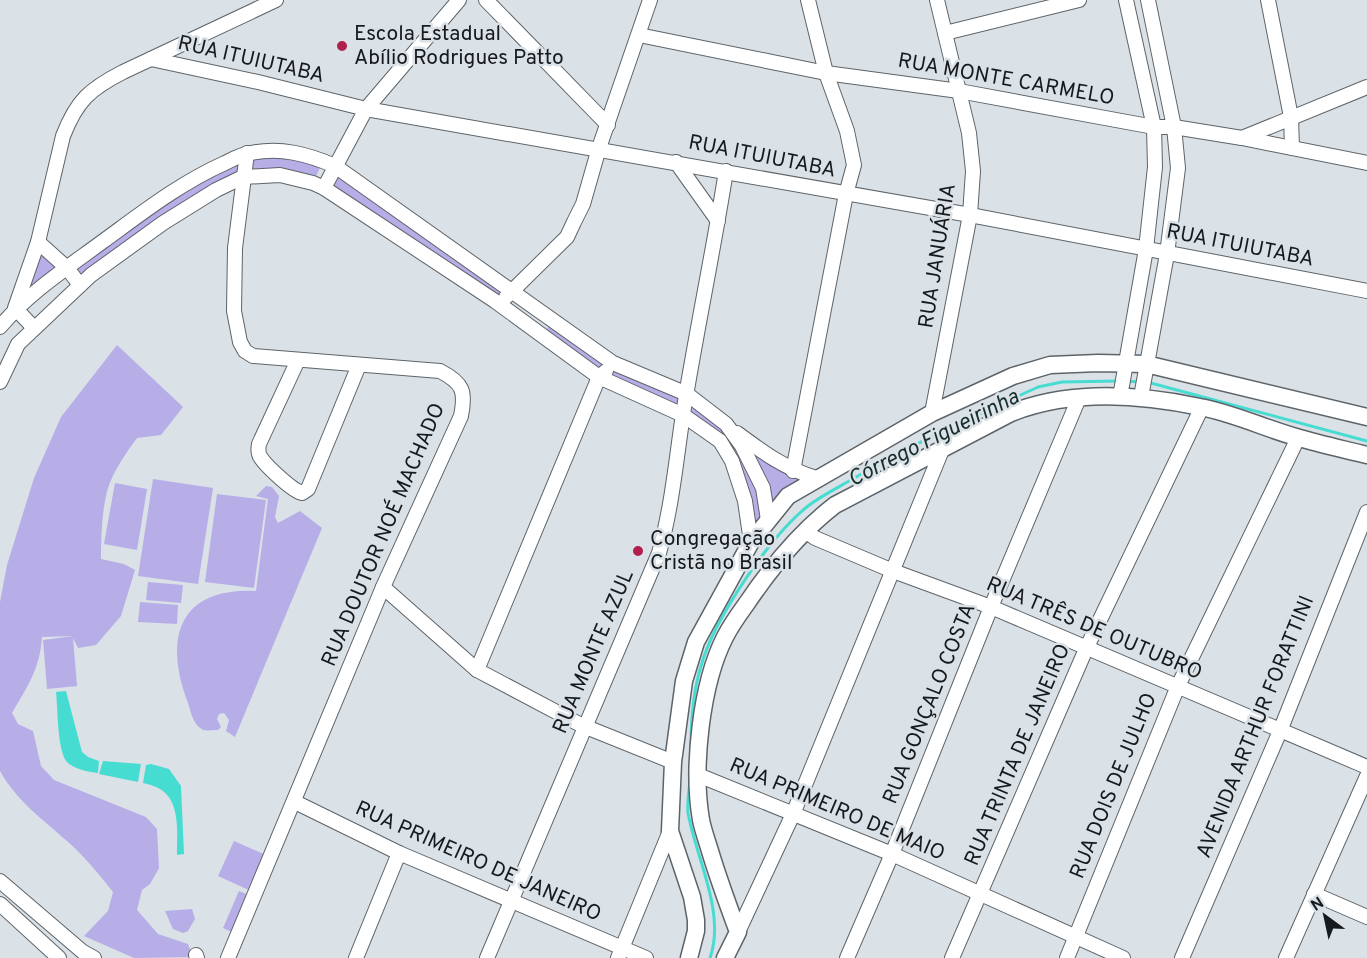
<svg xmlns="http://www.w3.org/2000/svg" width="1367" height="958" font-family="Overpass,sans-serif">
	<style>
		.green { fill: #b7aee8 }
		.water { fill: #47dcd2 }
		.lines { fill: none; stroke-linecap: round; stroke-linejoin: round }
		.stream { stroke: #47dcd2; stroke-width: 3 }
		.minor-casing { stroke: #5d6469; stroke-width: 16 }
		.major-casing { stroke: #5d6469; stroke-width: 19 }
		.minor { stroke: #fff; stroke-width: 14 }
		.major { stroke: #fff; stroke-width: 16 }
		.poi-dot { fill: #b01f4d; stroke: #dae1e7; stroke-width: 2 }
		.labels { text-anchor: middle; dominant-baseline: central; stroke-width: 5; stroke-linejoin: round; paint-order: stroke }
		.poi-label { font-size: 21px; fill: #171a1c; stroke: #dae1e7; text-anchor: start }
		.street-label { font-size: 21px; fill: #171a1c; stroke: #dae1e7 }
		.water-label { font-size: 22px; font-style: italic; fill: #162e2c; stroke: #dae1e7 }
	</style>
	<rect width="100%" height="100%" fill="#dae1e7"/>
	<g class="green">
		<polygon points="247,153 323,161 313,183 243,177 80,285 67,269 15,308 38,242 67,268 117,231"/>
		<polygon points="335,166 511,291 499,304 324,188"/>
		<polygon points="554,320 613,363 687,394 683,415 599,377 542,335"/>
		<path d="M117,345L183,407L161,435L137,438C126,453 114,470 108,488C102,508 101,538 101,559L124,564L135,570L121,616L96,645L78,648L73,638L77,686L47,689L43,640L73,636L42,637C40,669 27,687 12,713L18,724L33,731L41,766L54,780L146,817L157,829L159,868L150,884L142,890L137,910L158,934L188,944L193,957L134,958L84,936L108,911L113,892C99,874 84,856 67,841C42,819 16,800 0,771V602L7,565L34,478L61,417Z"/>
		<polygon points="695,398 737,433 816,478 751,542 732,461 690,418"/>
		<polygon points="153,479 213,488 198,584 138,576"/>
		<polygon points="115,483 147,489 137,550 104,544"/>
		<path d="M266,486L272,487L279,496L275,517L278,523L300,511L322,528L235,737L226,731L229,720L224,713L219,714L217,719L221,727L218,730C214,730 207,731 204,730C193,726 191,712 188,703C163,638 179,587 256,591L268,499L256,496Z"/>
		<polygon points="217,494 266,500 254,588 205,582"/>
		<polygon points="148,582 183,585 181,603 146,600"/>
		<polygon points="140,602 178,605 177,624 138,622"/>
		<polygon points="234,841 268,856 251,891 218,876"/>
		<polygon points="239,891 249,895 232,932 223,928"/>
		<polygon points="192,909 195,919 188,931 183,933 173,929 165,911"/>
	</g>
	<g class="water">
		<path d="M66,691L82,752L88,757L99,761L98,773C88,772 74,769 67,762C57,751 58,708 56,692Z"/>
		<polygon points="103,761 141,764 138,782 99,774"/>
		<path d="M151,764L169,769L181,786L184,854L177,855C177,835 181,801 160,789C155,786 148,784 143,783L146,765Z"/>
	</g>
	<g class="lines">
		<g class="stream">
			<polyline points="1126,381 1140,382"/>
			<polyline points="1147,382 1367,441"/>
			<path d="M691,747C691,720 693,692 701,666C714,619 770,536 808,506C821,496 837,488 851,480C911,444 975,416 1038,387L1062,382L1119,381"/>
			<path d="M690,781C689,791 687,803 688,813C696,858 726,913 710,958"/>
		</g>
		<defs>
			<g id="minor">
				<polyline points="486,0 608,125"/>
				<polyline points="1268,0 1291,117 1292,148"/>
				<polyline points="945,33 1079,0"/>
				<polyline points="639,35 826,73 959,91 1154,127 1174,127 1242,138 1367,163"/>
				<polyline points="151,59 258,82 366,109 970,215 1367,291"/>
				<polyline points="1242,138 1367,87"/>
				<polyline points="676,162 718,221"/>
				<polyline points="324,188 366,109 459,0"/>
				<polyline points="38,242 67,268 80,285"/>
				<polyline points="506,297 567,237 574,222 583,204 599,148 650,0"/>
				<path d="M0,327C28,293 67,268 102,242C142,213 180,183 225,163C233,159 242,154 251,153C281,147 307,154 335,166L613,363L687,394L726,424L742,446L763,488L768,520"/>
				<path d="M34,328L15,308L38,242L63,136C77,100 90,89 123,72L276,0"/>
				<path d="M298,360L259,444C258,449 258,454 261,458C267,467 293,491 302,493L308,489L359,365"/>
				<polyline points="0,382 18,344 91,275 163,223 216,190 243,177 280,175 313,183 324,188 495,301 599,377 683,415 720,441 732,461 745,501 751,542"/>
				<polyline points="1120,397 1146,249 1155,167 1154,127 1126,0"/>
				<polyline points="1141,397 1167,254 1178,168 1174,127 1148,0"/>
				<polyline points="932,413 970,215 973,171 969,133 937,0"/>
				<path d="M737,433C764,453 784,468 816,478"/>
				<polyline points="793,471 846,194 854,165 847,131 826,73 808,0"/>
				<polyline points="805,531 815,538 893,571 991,607 1367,767"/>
				<polyline points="383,587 477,670 581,725 673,762"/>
				<polyline points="477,670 599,377 606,371"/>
				<polyline points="698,775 892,854 1123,958"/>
				<polyline points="295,802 399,853 646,958"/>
				<polyline points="0,881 83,952 94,958"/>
				<polyline points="1314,894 1367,917"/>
				<polyline points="0,904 59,958"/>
				<polyline points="738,932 793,814 942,450"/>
				<polyline points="196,955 197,958"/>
				<path d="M228,958L383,587L461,416C466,391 463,383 440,371L253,356L245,351L240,342L234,311L235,248L247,153"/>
				<polyline points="356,958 399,853"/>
				<path d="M487,958L659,553C672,507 676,461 683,414C696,333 713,253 726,171"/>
				<polyline points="618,958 670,831"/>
				<polyline points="847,958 892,854 991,607 1079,398"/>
				<polyline points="952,958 1086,649 1202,407"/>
				<polyline points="1067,958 1178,686 1298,438"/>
				<polyline points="1182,958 1280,731 1367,512"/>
				<polyline points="1286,958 1367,776"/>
			</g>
			<g id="major">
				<polyline points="689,958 696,931 696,920 692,897 670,831 673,762 684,681 696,642 751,542 788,496 932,413 1013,376 1050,365 1098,363 1146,364 1367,417"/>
				<path d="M725,958L738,932C728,905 718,878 710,851C707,841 703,830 701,820C692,768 701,684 725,637C731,625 739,614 747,603C772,566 800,532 835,505L1011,413C1069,390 1139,394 1200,407C1233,413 1264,428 1296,437C1319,444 1343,449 1367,455"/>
			</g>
		</defs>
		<use href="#minor" class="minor-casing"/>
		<use href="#major" class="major-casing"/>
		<use href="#minor" class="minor"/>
		<use href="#major" class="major"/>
	</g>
	<g class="poi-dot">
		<circle cx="342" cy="46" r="6"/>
		<circle cx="638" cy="551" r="6"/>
	</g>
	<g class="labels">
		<g class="poi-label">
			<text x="354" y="34">Escola Estadual<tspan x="354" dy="24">Abílio Rodrigues Patto</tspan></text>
			<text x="650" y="539">Congregação<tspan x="650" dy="24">Cristã no Brasil</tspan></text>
		</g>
		<g class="street-label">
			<text transform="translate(251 60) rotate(13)">RUA ITUIUTABA</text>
			<text transform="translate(1006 80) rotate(10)">RUA MONTE CARMELO</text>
			<text transform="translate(762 157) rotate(11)">RUA ITUIUTABA</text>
			<text transform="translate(1240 246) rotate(11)">RUA ITUIUTABA</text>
			<text transform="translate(938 256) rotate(-81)">RUA JANUÁRIA</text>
			<text transform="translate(384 535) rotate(-67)">RUA DOUTOR NOÉ MACHADO</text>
			<text transform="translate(1094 629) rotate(23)">RUA TRÊS DE OUTUBRO</text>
			<text transform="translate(594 652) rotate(-67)">RUA MONTE AZUL</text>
			<text transform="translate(930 704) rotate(-68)">RUA GONÇALO COSTA</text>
			<text transform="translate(1256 727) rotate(-68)">AVENIDA ARTHUR FORATTINI</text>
			<text transform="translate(1018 755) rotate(-67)">RUA TRINTA DE JANEIRO</text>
			<text transform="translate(1114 786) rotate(-68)">RUA DOIS DE JULHO</text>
			<text transform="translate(837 810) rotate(23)">RUA PRIMEIRO DE MAIO</text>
			<text transform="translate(478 862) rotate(24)">RUA PRIMEIRO DE JANEIRO</text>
		</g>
		<g class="water-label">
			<text transform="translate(934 439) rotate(-27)">Córrego Figueirinha</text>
		</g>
	</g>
	<g transform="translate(1325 916) rotate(327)" stroke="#dae1e7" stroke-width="4.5" paint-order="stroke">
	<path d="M0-4.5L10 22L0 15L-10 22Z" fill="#171a1c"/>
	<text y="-9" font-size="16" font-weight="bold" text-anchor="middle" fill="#171a1c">N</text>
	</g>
</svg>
